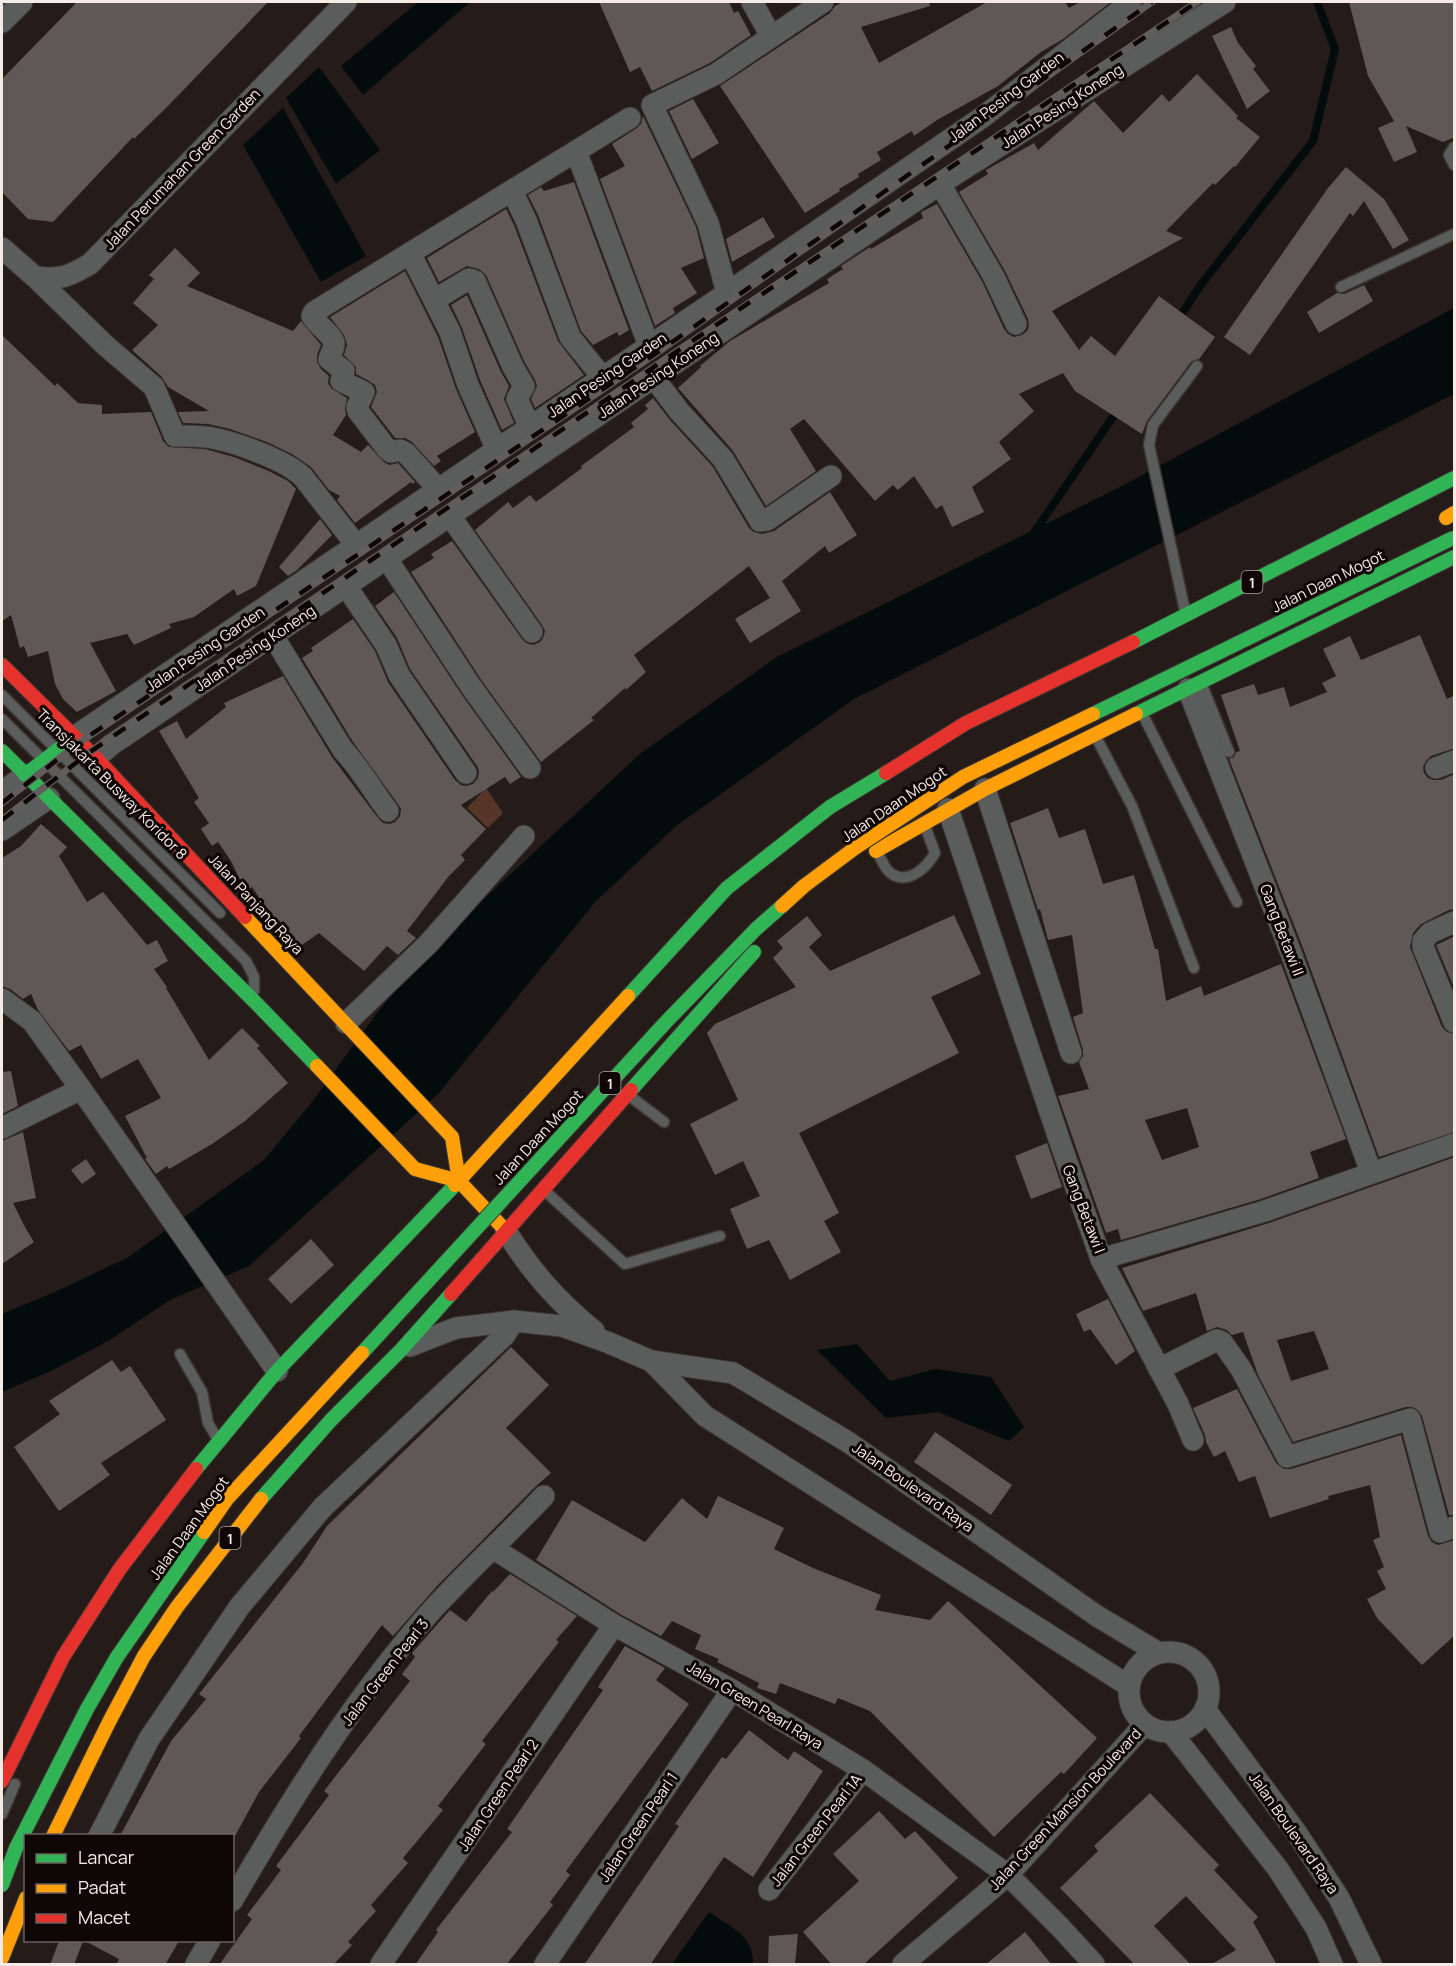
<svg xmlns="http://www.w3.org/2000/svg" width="1456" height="1966" font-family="Manrope,sans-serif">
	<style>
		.green { fill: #553628 }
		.water { fill: #030b0c }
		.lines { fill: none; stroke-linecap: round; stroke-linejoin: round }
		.stream { stroke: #030b0c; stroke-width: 8 }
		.building { fill: #605856; fill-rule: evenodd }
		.lane-casing { stroke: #3d3632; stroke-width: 13 }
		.street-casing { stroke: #3d3632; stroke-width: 23 }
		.fast-casing { stroke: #3d3632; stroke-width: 16 }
		.slow-casing { stroke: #3d3632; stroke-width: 16 }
		.jam-casing { stroke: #3d3632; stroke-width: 16 }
		.lane { stroke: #5b5d5d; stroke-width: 10 }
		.street { stroke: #5b5d5d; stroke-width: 21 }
		.fast { stroke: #30b455; stroke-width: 14 }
		.slow { stroke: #ff9f0a; stroke-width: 14 }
		.jam { stroke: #e5322d; stroke-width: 14 }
		.rail-casing { stroke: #615d5c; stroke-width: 7 }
		.rail { stroke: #0e0705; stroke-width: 4.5; stroke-dasharray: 14; stroke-linecap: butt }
		.fast-bridge-casing { stroke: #3d3632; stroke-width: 16; stroke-linecap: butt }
		.slow-bridge-casing { stroke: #3d3632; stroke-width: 16; stroke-linecap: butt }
		.fast-bridge { stroke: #30b455; stroke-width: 14 }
		.slow-bridge { stroke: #ff9f0a; stroke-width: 14 }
		.labels { text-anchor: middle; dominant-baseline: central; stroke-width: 6; stroke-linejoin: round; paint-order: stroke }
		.shield { fill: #0e0705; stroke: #b0a6a2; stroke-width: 1.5 }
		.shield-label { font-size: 14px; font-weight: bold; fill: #f6eae5 }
		.street-label { font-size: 15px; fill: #f6eae5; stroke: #0e0705 }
	</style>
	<rect width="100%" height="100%" fill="#251c19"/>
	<polygon class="green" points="486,788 503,813 488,828 467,808"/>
	<g class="water">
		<polygon points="418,2 470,2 363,95 341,66"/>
		<polygon points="319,67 380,150 336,184 286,98"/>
		<polygon points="283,108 366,256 321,282 243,145"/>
		<polygon points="1454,308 1454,394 854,699 676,826 596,901 439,1093 249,1266 170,1300 108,1341 51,1371 2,1392 2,1314 57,1291 127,1258 264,1160 312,1102 377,1013 430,949 641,753 777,657 1120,487"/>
		<polygon points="857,1344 890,1381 935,1369 991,1377 1024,1427 1009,1441 938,1412 886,1418 817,1350"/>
		<path d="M709,1912C730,1927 754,1935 753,1964H672Z"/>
	</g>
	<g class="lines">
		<g class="stream">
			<polyline points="1177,321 1200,286 1313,141 1335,49 1317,2"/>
			<polyline points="1031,537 1119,408"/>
		</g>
	</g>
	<g class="building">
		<polygon points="77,2 268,2 169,105 134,139 133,137 53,222 28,219 2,192 2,79"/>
		<polygon points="599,2 729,2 734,13 738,11 751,35 710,63 652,91 640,67 630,72"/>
		<polygon points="843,2 929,2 930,6 861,27 879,63 987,2 1065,2 1069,8 1080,2 1111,2 1063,39 1041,52 998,86 937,120 914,136 912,131 877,152 881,160 858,174 859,177 839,189 840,191 805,213 720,86 830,13 835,6"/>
		<polygon points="1349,2 1455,2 1455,137 1443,142 1406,126 1417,152 1394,162 1378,128 1394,121 1368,76"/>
		<polygon points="1231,27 1238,43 1256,66 1253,69 1270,91 1247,109 1212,36"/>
		<polygon points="1197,74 1238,116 1236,118 1260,137 1235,167 1234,166 1215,185 1213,183 1166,231 1183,238 1052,311 1079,350 1091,336 1115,356 1159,296 1215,337 1199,359 1191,362 1147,421 1142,434 1075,391 1063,373 1019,394 1034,411 999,442 1011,459 972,487 984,512 952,527 942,505 936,509 914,476 898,490 893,485 875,501 804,419 790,429 816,471 766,506 733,451 678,388 701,367 700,366 730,341 829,283 827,279 843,269 841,266 870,247 871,249 923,218 921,212 937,204 983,283 1004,329 1008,334 1014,337 1022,335 1027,331 1029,326 1028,319 1005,271 959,192 988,174 986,170 1034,143 1038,150 1094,101 1123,133 1162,94 1169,102"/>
		<polygon points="693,99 719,143 692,159 669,111"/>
		<polygon points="643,116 696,227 704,258 681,268 697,293 673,308 675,313 655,326 600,179 625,166 612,144 637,128 641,124"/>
		<polygon points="1346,167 1384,199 1409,240 1393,249 1364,201 1353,216 1350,213 1250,355 1224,337 1328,188"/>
		<polygon points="574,182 629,330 619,336 617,332 593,345 581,331 538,215 528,195 541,187 544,191"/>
		<polygon points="506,209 514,225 558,341 584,375 535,408 531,399 537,386 535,380 524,361 486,275 479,269 467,266 439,282 427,258"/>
		<polygon points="763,217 775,237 732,262 726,239"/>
		<polygon points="175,248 200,273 187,286 293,331 301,321 321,345 317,355 317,362 321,369 329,376 328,383 331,388 347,398 345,409 346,415 333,435 361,452 368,445 384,462 389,465 398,463 415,482 413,484 411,482 355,523 337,500 340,496 329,490 311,467 292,454 267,442 230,429 208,424 183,423 178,412 209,411 168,387 162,377 132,350 158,325 133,303 154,279 149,275"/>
		<polygon points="405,271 438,337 456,389 475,432 437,456 441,461 434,466 412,442 405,438 395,438 371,407 377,392 375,385 369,381 356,374 356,367 344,355 347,345 344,335 330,317"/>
		<polygon points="1364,285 1373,301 1319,333 1307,312 1337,293 1344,294"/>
		<polygon points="467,295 501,372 509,386 504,399 514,423 502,430 480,380 462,328 451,305"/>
		<polygon points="2,335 55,386 57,383 78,403 102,405 102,414 151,412 163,441 169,447 205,449 234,457 269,471 288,481 296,489 256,586 237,596 234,589 194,617 169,624 171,628 134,645 127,634 90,643 116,691 77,712 63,699 55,684 48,651 28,657 24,646 20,648 11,615 2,621"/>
		<polygon points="653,398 670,420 713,467 749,528 754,532 762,534 774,531 830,492 857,535 829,553 825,546 782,581 801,611 750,643 735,619 770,598 749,566 634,655 646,672 626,690 625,688 591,718 594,720 541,762 482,681 411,572 434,558 431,554 452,541 522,639 526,643 533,645 540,642 543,638 545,631 542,625 475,530 508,502 513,508 530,495 536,502 582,468 581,466 634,427 631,423 648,409 645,405"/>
		<polygon points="320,519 332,535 297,570 288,576 279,567"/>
		<polygon points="394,592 462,695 521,777 510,784 505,777 461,805 486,829 461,855 465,860 449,876 407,931 416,938 398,955 387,946 364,971 319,933 299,947 276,923 252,887 246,890 244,888 231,861 218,842 212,846 201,829 209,823 194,802 199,798 159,731 177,721 186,739 226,707 224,703 283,676 332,757 378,818 383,823 390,824 395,822 400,816 401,809 398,804 353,742 302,658 313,651 311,648 353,619 375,651 388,682 455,780 461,785 466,786 473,784 478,778 479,771 477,766 410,669 397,638 375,606"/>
		<polygon points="1420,635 1447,699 1455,695 1455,748 1431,756 1426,761 1423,767 1424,773 1428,778 1433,780 1441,780 1455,774 1455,909 1449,910 1421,924 1413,933 1410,947 1442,1027 1447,1032 1455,1034 1455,1132 1379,1157 1303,948 1229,759 1234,757 1236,752 1240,751 1221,695 1254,684 1258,695 1284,687 1290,707 1327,692 1322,683 1336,676 1323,649 1350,636 1361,660"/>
		<path d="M1048,808L1059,838L1085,829L1103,884L1134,875L1155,949H1158L1166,1001L1201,986L1204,996L1281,964L1346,1139L1310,1152L1319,1178L1261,1199L1121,1240L1118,1229L1106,1233L1058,1096L1089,1089L1079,1062L1083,1056V1050L1073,1017L1083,1013L1072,935L1048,940L1040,909L1038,910L1010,823ZM1187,1108L1199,1147L1162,1160L1145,1120Z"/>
		<polygon points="41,824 67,847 59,856 87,902 103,892 147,945 157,940 168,961 154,969 167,987 166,988 209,1060 242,1028 260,1046 257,1048 288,1083 245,1121 212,1144 169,1169 167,1166 156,1174 145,1159 147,1158 125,1116 161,1098 138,1059 101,1079 81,1045 69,1051 38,1010 31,994 23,999 10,989 2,986 2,858 21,846"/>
		<polygon points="954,915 981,974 931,997 959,1053 799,1133 839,1213 824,1221 841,1252 790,1280 769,1240 747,1249 730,1209 760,1196 743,1161 715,1175 690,1124 738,1100 707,1033 715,1024 796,987 773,958 783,948 777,941 807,916 822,935 809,947 830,971"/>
		<polygon points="1455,936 1455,990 1436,945"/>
		<polygon points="11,1071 18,1106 2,1114 2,1072"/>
		<polygon points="23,1132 36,1198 13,1203 25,1227 34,1242 2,1264 2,1141"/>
		<polygon points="1047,1143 1062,1187 1031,1199 1015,1156"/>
		<path d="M1455,1157V1515H1449L1422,1416L1418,1410L1412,1407H1406L1293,1442L1258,1375L1243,1332L1232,1335L1227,1330L1217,1327L1207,1331L1196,1293L1143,1311L1122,1268L1269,1223ZM1314,1331L1329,1369L1291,1381L1277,1340Z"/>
		<polygon points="86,1159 96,1174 82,1184 71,1170"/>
		<polygon points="311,1239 334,1265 291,1304 268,1279"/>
		<polygon points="1108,1299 1135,1351 1116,1365 1090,1329 1084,1332 1076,1314"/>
		<polygon points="511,1347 549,1385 506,1428 551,1473 535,1487 437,1586 393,1636 382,1625 299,1736 301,1738 259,1792 235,1836 120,1836 171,1741 206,1699 199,1694 303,1563 327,1526"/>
		<polygon points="112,1360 121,1372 130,1366 166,1420 101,1463 110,1475 59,1511 14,1447 60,1414 49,1401"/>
		<polygon points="1237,1389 1276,1463 1284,1469 1291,1469 1401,1435 1428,1536 1432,1542 1438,1545 1455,1540 1455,1635 1422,1665 1377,1618 1367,1599 1386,1589 1377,1571 1384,1567 1373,1540 1380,1537 1370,1485 1328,1496 1329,1499 1270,1518 1255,1476 1239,1482 1225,1451 1214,1457 1206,1442 1205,1435 1193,1408"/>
		<polygon points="935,1432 1012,1485 991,1515 914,1462"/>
		<polygon points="718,1496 784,1528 774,1549 813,1568 881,1595 875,1610 930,1620 948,1601 1097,1738 1064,1774 1061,1772 994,1837 870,1711 838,1698 835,1704 780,1683 776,1694 757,1688 759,1683 717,1662 719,1659 695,1649 701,1635 672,1621 661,1636 620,1614 536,1560 572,1500 645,1542 682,1498 707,1519"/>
		<polygon points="510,1574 577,1616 556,1640 559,1642 482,1741 486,1744 438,1806 443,1810 403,1858 408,1863 371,1905 376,1911 348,1942 352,1945 333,1965 219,1965 252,1919 247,1915 281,1870 276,1866 329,1795 324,1791 410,1681 402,1674 415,1657 412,1653 450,1610 466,1622 492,1591 493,1592"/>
		<polygon points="625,1646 665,1668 656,1680 689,1704 566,1871 570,1875 550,1902 553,1905 506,1965 415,1965 438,1932 436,1930 512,1832 507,1829 603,1690 598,1687"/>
		<polygon points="749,1730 788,1760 794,1751 823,1771 753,1877 724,1857 650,1965 584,1965 679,1826 675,1824 722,1757 726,1759"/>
		<polygon points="1150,1793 1219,1865 1214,1870 1258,1917 1253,1922 1277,1965 1210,1965 1236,1950 1186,1896 1154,1926 1191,1965 1135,1965 1060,1888 1098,1851 1094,1846"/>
		<polygon points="879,1811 905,1839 915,1831 958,1878 863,1965 832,1965 803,1932 859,1881 833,1854"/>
		<polygon points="1025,1932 1052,1965 985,1965"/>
		<polygon points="798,1934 795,1965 768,1965 769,1936"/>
		<polygon points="59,1941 83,1941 74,1965 50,1965"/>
		<polygon points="85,1941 179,1941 165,1965 116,1965 119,1959"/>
	</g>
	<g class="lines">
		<defs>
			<g id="lane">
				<polyline points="1454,147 1449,155 1454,165"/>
				<polyline points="1341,287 1454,234"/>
				<polyline points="1185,611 1149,445 1153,425 1197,366"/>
				<polyline points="1202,685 1229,752"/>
				<polyline points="2,695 220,913"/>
				<polyline points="1143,715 1237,902"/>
				<polyline points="2,719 246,961 254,977 254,991"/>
				<polyline points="1097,739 1132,806 1194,968"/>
				<path d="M878,854C882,860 885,870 892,874C909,885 927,867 935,853L925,826"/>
				<polyline points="631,1097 664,1122"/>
				<polyline points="545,1191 625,1264 720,1236"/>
				<polyline points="180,1354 202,1392 208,1423 217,1438"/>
				<polyline points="2,1814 15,1784"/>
			</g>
			<g id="street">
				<polyline points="752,2 771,36"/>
				<polyline points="2,22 22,2"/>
				<polyline points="576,151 649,346"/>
				<polyline points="940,184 994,277 1016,324"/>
				<polyline points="512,191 526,220 570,337 603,378"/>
				<path d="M2,248L35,277L106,346L154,387L175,436C189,436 204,435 217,439C240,444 287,461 303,477L357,546"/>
				<polyline points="410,253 450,332 468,385 497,450"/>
				<path d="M35,277C60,280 68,277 90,264L346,2"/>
				<polyline points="727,293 708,223 652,105 716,74 823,2"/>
				<polyline points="434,300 469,279 475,281 513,367 524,386 517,399 530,427"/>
				<polyline points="654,378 679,411 723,459 760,521 767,520 831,476"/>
				<path d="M439,490L406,453L400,450L391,452L387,449L358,411L357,407L364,392L341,381L344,371L329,359C330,355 334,349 334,344C335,337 316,324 312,316L314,312L630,118"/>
				<polyline points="450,516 532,632"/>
				<polyline points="387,559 472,688 530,768"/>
				<polyline points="346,586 386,645 399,675 466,773"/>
				<path d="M273,636L343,750C360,768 373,791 388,811"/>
				<polyline points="1188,689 1291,953 1371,1172"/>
				<polyline points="74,737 727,293 984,116 1131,2"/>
				<polyline points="96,758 111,745 940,184 1225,2"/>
				<polyline points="1436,768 1454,761"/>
				<polyline points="985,789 1071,1053"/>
				<polyline points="2,792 25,775"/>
				<polyline points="948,809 1060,1142 1101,1259 1178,1404 1193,1440"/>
				<polyline points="2,830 49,798"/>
				<polyline points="1454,922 1430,933 1423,941 1423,947 1454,1022"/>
				<polyline points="2,999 32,1021 81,1089 277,1371"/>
				<polyline points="346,1023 428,944 524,836"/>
				<polyline points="2,1128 81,1089"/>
				<path d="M506,1231C531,1271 557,1301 594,1331"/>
				<polyline points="1101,1259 1265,1211 1454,1144"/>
				<polyline points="410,1346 456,1328 514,1321 562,1326 607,1342 651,1361 733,1373 848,1442 1097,1616 1159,1653"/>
				<polyline points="651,1361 705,1416 1129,1686"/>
				<polyline points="1159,1369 1217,1340 1222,1342 1241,1369 1287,1457 1410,1419 1440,1532 1454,1527"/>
				<polyline points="494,1549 614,1625 732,1690 863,1770 1008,1875 1060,1927 1094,1964"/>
				<circle cx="1169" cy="1692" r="40"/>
				<polyline points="1205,1709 1296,1832 1339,1898 1371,1964"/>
				<polyline points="1171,1732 1278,1869 1316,1928 1332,1964"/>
				<polyline points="99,1836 149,1739 240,1606 323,1507 504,1336 514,1321"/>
				<polyline points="769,1890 863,1770"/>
				<path d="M232,1901C290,1801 356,1695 433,1609C469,1570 508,1534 544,1496"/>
				<polyline points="196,1964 210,1940"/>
				<polyline points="381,1964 614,1625"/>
				<polyline points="545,1964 732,1690"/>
				<polyline points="903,1964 1008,1875 1145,1724"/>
			</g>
			<g id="fast">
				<polyline points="1133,642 1454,478"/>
				<polyline points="1136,714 1454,557"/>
				<polyline points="2,751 254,1001 317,1066"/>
				<polyline points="25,775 74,737"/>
				<polyline points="628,996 727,888 830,807 886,773"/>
				<polyline points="631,1090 754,952"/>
				<polyline points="196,1469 277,1371 455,1185"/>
				<polyline points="261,1499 331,1420 401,1350 451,1294"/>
			</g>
			<g id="slow">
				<polyline points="1446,518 1454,513"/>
				<polyline points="876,851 985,789 1136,714"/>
				<polyline points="245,917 452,1137 459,1181"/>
				<polyline points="317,1066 415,1169 459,1181 506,1231"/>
				<polyline points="455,1185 628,996"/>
				<polyline points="53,1836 109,1722 144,1656 177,1607 261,1499"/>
				<polyline points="2,1958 26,1898"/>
			</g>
			<g id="jam">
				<polyline points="2,665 96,758 245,917"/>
				<polyline points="886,773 966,723 1133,642"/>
				<polyline points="451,1294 631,1090"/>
				<polyline points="2,1781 63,1657 119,1570 196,1469"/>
			</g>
		</defs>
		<use href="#lane" class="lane-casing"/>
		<use href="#street" class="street-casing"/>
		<use href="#fast" class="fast-casing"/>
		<use href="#slow" class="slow-casing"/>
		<use href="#jam" class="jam-casing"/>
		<use href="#lane" class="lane"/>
		<use href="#street" class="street"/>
		<use href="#fast" class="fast"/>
		<use href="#slow" class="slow"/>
		<use href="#jam" class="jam"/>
		<defs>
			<g id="rail">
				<polyline points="2,803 80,742 661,350 1152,2"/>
				<polyline points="2,820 90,752 667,358 1197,2"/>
			</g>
		</defs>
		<use href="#rail" class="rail-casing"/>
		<use href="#rail" class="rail"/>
		<defs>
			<g id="fast-bridge">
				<polyline points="1093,714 1453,538"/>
				<polyline points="362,1353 665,1023 756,929 782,906"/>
				<polyline points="2,1885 16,1848 87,1709 117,1657 204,1532"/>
			</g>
			<g id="slow-bridge">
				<polyline points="782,906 804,886 855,848 963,777 1093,714"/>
				<polyline points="204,1532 227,1499 362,1353"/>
			</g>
		</defs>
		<use href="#fast-bridge" class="fast-bridge-casing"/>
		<use href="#slow-bridge" class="slow-bridge-casing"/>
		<use href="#fast-bridge" class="fast-bridge"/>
		<use href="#slow-bridge" class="slow-bridge"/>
	</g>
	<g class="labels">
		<g class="shield">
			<rect x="1241.5" y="571" width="21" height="22" rx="4.5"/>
			<rect x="599.5" y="1072" width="21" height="22" rx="4.5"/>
			<rect x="219.5" y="1527" width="21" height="22" rx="4.5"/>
		</g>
		<g class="shield-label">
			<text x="1252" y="582">1</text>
			<text x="610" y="1083">1</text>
			<text x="230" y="1538">1</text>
		</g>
		<g class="street-label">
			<text transform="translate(1006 97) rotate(-37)">Jalan Pesing Garden</text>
			<text transform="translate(1062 106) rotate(-33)">Jalan Pesing Koneng</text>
			<text transform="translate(182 169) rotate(-46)">Jalan Perumahan Green Garden</text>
			<text transform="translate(607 375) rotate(-34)">Jalan Pesing Garden</text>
			<text transform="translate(658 375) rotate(-34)">Jalan Pesing Koneng</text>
			<text transform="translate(1328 581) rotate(-26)">Jalan Daan Mogot</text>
			<text transform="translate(255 648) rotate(-34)">Jalan Pesing Koneng</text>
			<text transform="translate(205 649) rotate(-34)">Jalan Pesing Garden</text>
			<text transform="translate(112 784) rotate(45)">Transjakarta Busway Koridor 8</text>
			<text transform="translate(894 804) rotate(-34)">Jalan Daan Mogot</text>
			<text transform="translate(256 904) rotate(47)">Jalan Panjang Raya</text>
			<text transform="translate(1282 930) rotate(69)">Gang Betawi II</text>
			<text transform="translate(538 1137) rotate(-47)">Jalan Daan Mogot</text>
			<text transform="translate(1084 1209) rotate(69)">Gang Betawi I</text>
			<text transform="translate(913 1487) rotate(35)">Jalan Boulevard Raya</text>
			<text transform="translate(189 1528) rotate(-54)">Jalan Daan Mogot</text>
			<text transform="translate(385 1672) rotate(-52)">Jalan Green Pearl 3</text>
			<text transform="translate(755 1705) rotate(31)">Jalan Green Pearl Raya</text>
			<text transform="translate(498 1795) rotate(-56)">Jalan Green Pearl 2</text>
			<text transform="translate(1065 1809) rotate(-47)">Jalan Green Mansion Boulevard</text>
			<text transform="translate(638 1827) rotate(-56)">Jalan Green Pearl 1</text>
			<text transform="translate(816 1830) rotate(-52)">Jalan Green Pearl 1A</text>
			<text transform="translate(1294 1833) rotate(55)">Jalan Boulevard Raya</text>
		</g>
	</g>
	<rect width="1456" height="1966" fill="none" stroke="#f6eae5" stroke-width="6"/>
	<rect x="24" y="1834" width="210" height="108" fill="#0e0705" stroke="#6b625f" stroke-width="1.5"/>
	<rect x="36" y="1854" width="30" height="9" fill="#30b455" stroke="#6b625f" stroke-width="1.5"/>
	<text x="78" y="1864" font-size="18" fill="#f6eae5">Lancar</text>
	<rect x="36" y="1884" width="30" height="9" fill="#ff9f0a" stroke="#6b625f" stroke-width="1.5"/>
	<text x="78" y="1894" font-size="18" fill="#f6eae5">Padat</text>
	<rect x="36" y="1914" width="30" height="9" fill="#e5322d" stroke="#6b625f" stroke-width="1.5"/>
	<text x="78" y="1924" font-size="18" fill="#f6eae5">Macet</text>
</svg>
